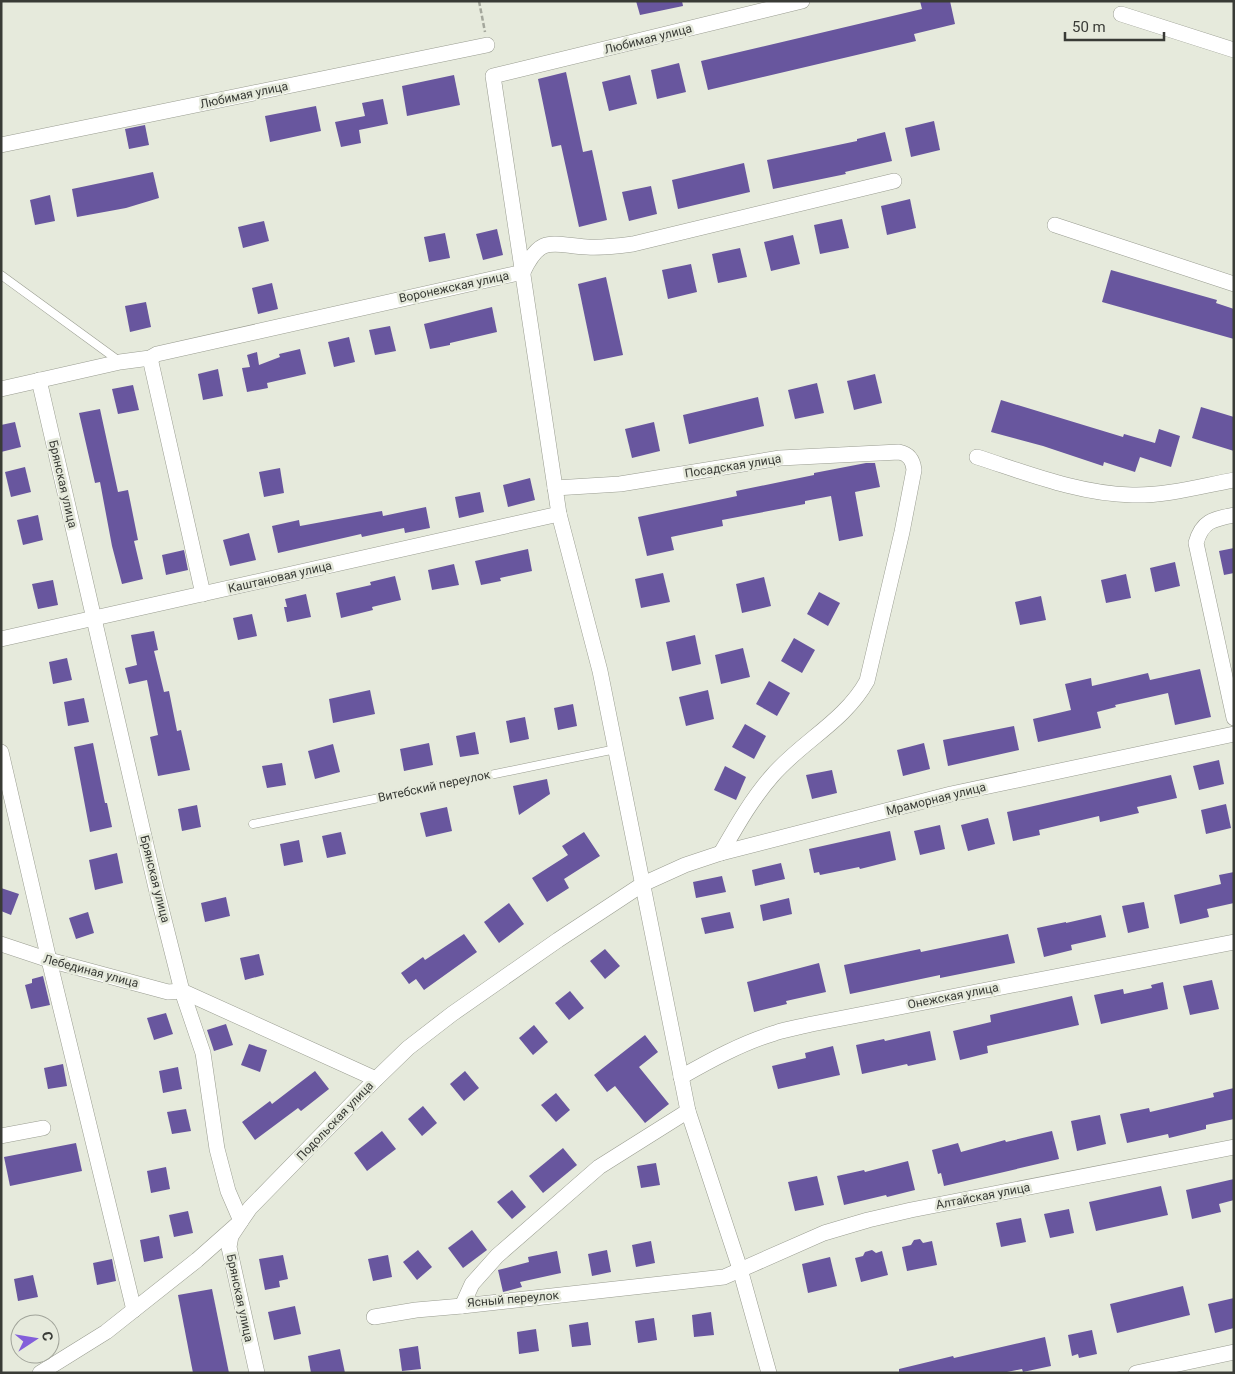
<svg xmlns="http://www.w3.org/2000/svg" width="1235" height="1374" font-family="Roboto,sans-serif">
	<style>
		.building { fill: #68569e }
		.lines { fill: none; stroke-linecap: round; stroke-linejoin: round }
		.lane-casing { stroke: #999c90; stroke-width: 9 }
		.street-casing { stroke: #999c90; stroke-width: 16 }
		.path { stroke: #a4a79c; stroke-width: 2.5; stroke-dasharray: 5 2.5; stroke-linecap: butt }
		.lane { stroke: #fff; stroke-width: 8 }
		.street { stroke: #fff; stroke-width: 15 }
		.labels { text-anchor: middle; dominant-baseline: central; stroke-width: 5; stroke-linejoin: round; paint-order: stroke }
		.street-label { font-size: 12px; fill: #393b36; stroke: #e6eadc }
	</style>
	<rect width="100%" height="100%" fill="#e6eadc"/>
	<g class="building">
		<polygon points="636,1 682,1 683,6 640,15"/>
		<polygon points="920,1 950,1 955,24 914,34 916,41 708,90 701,61 922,9"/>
		<polygon points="679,63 686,92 657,99 651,70"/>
		<polygon points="566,72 583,152 592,150 607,220 579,227 561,145 552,147 538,79"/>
		<polygon points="454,75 460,105 407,116 402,86"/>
		<polygon points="630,75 637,104 609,111 602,82"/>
		<polygon points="383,99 388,124 359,130 361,143 341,147 335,122 365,116 362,103"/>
		<polygon points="316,106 321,131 270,142 265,116"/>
		<polygon points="934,121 940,150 911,157 905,128"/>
		<polygon points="145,125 149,145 129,149 125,129"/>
		<polygon points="885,132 892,161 845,172 846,174 773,189 767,160 857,141 857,139"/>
		<polygon points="744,163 750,192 678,209 672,180"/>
		<polygon points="153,172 159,198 126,208 77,217 72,189"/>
		<polygon points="651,186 657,214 629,221 622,192"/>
		<polygon points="50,195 55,221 35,225 30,200"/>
		<polygon points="910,199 916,228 887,235 881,206"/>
		<polygon points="842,219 849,248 820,254 814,225"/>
		<polygon points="264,221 269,241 243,248 238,227"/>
		<polygon points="497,229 503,255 483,260 476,234"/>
		<polygon points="445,233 450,258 429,262 424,237"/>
		<polygon points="793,235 800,264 771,271 764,242"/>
		<polygon points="740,248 747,277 718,283 712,254"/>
		<polygon points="691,264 697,292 668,299 662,270"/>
		<polygon points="1111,270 1217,300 1216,303 1234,309 1234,339 1102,302"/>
		<polygon points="606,277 623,355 594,361 578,284"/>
		<polygon points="272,283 278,309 258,314 252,288"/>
		<polygon points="146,302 151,327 130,332 125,306"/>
		<polygon points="492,307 497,332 450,343 450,345 430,349 424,324"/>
		<polygon points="390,326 396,351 375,355 369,330"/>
		<polygon points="349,337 355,362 334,367 328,342"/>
		<polygon points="300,349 306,374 267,383 268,388 247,392 242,368 250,367 247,355 257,352 259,365 280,357 279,354"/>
		<polygon points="218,369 223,396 203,400 198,374"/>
		<polygon points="875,374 882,403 854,410 847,381"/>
		<polygon points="817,383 824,413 795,419 788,390"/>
		<polygon points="133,385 139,410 118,414 112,389"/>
		<polygon points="758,397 764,426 689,444 683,415"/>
		<polygon points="1001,400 1123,437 1124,434 1155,443 1159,429 1180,436 1171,467 1140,457 1135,472 1104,462 1103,466 1043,446 991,432"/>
		<polygon points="1201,407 1234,417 1234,451 1192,438"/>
		<polygon points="100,409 118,492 128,490 138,540 134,541 143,579 122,584 112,546 100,482 95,483 79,413"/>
		<polygon points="15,422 21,447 1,452 1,425"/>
		<polygon points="654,422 660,451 632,458 625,429"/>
		<polygon points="866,463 875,463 880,487 855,492 863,536 839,541 831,496 805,501 805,504 722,520 723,526 671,537 674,550 647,556 638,517 737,496 736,491 814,475 814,473"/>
		<polygon points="25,467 31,492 11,497 5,472"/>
		<polygon points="280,468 284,493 264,497 259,472"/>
		<polygon points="530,478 535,500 508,507 503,485"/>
		<polygon points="480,492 484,512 459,518 455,497"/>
		<polygon points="426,507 430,528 405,533 404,528 362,537 361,534 278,553 272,526 299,520 300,526 382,511 383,516"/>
		<polygon points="38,515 43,540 23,545 17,520"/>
		<polygon points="249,533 256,560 230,566 223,540"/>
		<polygon points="1234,548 1234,573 1224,575 1219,551"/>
		<polygon points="528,549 532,571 500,578 501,581 481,585 475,561"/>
		<polygon points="184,550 188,570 166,575 162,555"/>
		<polygon points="1175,562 1180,586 1155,592 1150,568"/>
		<polygon points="454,564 459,585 432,590 428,570"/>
		<polygon points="663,573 670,602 641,608 635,579"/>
		<polygon points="1126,574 1131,598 1106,603 1101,580"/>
		<polygon points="395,576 401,600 372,607 373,610 341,618 336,593 371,585 370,582"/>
		<polygon points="764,577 771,606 742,613 736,584"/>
		<polygon points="53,580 58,605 38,609 32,584"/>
		<polygon points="819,592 840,603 828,626 807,614"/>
		<polygon points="306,594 311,617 287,622 284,607 287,607 285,599"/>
		<polygon points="1041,596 1046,620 1020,625 1015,602"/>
		<polygon points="252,614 257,636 238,640 233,618"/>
		<polygon points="154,631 158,650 154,651 164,692 169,691 177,731 181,730 190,770 158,776 150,737 158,735 147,680 129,684 125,668 137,665 131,635"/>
		<polygon points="695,635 701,664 672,671 666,642"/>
		<polygon points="794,638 815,650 802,673 781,661"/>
		<polygon points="743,648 750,677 721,684 715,655"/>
		<polygon points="67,658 72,680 53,684 49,662"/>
		<polygon points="1200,669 1211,717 1175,725 1168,693 1115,705 1116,707 1097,712 1101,728 1038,742 1033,719 1071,710 1065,684 1091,678 1092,686 1148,673 1150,680"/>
		<polygon points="769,681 790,693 777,716 756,704"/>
		<polygon points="370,690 375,714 333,723 329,699"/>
		<polygon points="708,690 714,719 686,726 679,697"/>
		<polygon points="84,698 89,722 68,726 64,702"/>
		<polygon points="573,704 577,726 558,730 554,708"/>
		<polygon points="525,717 529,739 510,743 506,721"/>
		<polygon points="745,724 766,736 754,759 732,747"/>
		<polygon points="1014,726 1019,750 948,766 943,740"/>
		<polygon points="475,732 479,754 460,757 456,736"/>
		<polygon points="93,743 105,803 107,803 112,827 90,832 74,747"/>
		<polygon points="429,743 433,765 404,771 400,749"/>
		<polygon points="924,743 930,769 903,776 897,750"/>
		<polygon points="333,744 340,772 315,779 308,751"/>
		<polygon points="1219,760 1224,784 1199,790 1193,766"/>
		<polygon points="282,763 286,785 267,788 262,766"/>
		<polygon points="725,766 746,777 736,800 714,790"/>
		<polygon points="832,770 837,793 812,799 806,775"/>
		<polygon points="1171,775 1177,798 1137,807 1139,813 1100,822 1099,816 1039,830 1040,835 1013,841 1007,812"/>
		<polygon points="547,779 550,794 519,815 513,786"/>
		<polygon points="1226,804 1231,828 1206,834 1201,810"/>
		<polygon points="197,805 201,827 182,831 178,809"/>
		<polygon points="447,807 452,831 426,837 420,813"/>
		<polygon points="988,818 995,844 968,851 961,825"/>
		<polygon points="940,825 945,849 920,855 914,831"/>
		<polygon points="890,831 896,860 860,869 859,867 820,875 819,872 814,873 809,849"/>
		<polygon points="341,832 346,854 327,858 322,836"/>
		<polygon points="584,832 600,856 564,879 569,888 547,902 532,878 568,855 562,846"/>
		<polygon points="299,840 303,862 284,866 280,844"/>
		<polygon points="117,853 123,883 95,890 89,860"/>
		<polygon points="781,863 785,879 755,886 752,870"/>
		<polygon points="1234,872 1234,903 1207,909 1209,917 1180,924 1174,895 1221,884 1219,875"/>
		<polygon points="722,876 726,892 696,898 693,882"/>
		<polygon points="1,888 19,894 11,915 1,911"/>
		<polygon points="226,897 230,916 205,922 201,903"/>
		<polygon points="789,898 792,914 763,921 760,905"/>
		<polygon points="1144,902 1149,928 1128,933 1122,906"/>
		<polygon points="509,903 524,924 499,943 484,922"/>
		<polygon points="88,912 94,933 76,939 69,918"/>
		<polygon points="730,912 734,928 705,934 701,918"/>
		<polygon points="1101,915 1106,937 1071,945 1072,950 1044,957 1037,928 1066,922 1066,923"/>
		<polygon points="464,934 477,952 424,990 416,979 409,984 401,973 423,957 425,960"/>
		<polygon points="1008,934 1015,963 940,978 940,975 850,994 844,965 920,949 921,952"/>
		<polygon points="605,949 620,966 605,979 590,961"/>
		<polygon points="259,954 264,975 245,980 240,958"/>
		<polygon points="819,963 826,992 786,1001 787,1004 754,1012 747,982"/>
		<polygon points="43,976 50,1005 31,1009 25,985 32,983 32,979"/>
		<polygon points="1212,980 1219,1009 1190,1015 1183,986"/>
		<polygon points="1163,982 1168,1009 1101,1024 1094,995 1123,989 1124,994 1152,988 1151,985"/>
		<polygon points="570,991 584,1008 569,1020 555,1003"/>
		<polygon points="1072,996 1079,1025 987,1046 988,1053 960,1060 953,1031 991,1022 990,1015"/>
		<polygon points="166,1013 173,1034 154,1040 147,1018"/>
		<polygon points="226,1024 233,1045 214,1051 207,1030"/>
		<polygon points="534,1025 548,1042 533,1055 519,1038"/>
		<polygon points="930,1031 936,1060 908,1066 907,1064 862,1074 856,1045 884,1039 885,1041"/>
		<polygon points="645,1035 658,1052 639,1067 669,1104 645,1123 615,1086 607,1092 594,1075"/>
		<polygon points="249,1044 267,1050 260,1072 241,1065"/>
		<polygon points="833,1046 840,1075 778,1089 772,1066 806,1058 805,1053"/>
		<polygon points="63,1064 67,1086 48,1089 44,1068"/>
		<polygon points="178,1067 182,1089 163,1093 159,1071"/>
		<polygon points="315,1071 329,1089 301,1111 298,1108 255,1140 242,1122 270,1101 272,1104"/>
		<polygon points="465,1071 479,1088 464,1101 450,1084"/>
		<polygon points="1234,1088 1234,1119 1206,1125 1206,1129 1169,1138 1168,1134 1127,1143 1120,1114 1149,1108 1150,1112 1214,1097 1213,1093"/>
		<polygon points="556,1093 570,1110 556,1122 541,1105"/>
		<polygon points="423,1106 437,1123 422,1136 408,1119"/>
		<polygon points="186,1109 191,1131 172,1134 167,1112"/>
		<polygon points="1100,1115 1106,1144 1077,1151 1071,1121"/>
		<polygon points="382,1131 396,1149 367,1171 354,1153"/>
		<polygon points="1052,1131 1059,1159 944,1186 941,1173 938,1174 932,1150 958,1143 961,1152 1005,1140 1006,1142"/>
		<polygon points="76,1143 82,1171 10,1186 4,1157"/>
		<polygon points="563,1148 577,1165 543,1193 529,1176"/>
		<polygon points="908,1161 915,1190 887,1197 886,1195 844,1205 837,1176 864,1170 865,1172"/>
		<polygon points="656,1163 660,1185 641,1188 637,1166"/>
		<polygon points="166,1167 170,1189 151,1193 147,1171"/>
		<polygon points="817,1176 824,1205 795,1211 788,1182"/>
		<polygon points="1234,1179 1234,1200 1219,1204 1221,1212 1192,1219 1186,1190"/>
		<polygon points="1161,1186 1168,1215 1096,1231 1089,1202"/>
		<polygon points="512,1190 526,1207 512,1219 497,1202"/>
		<polygon points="1069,1209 1074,1233 1050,1238 1044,1214"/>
		<polygon points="188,1211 193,1233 174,1237 169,1215"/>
		<polygon points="1021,1218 1026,1242 1001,1247 996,1223"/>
		<polygon points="472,1230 487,1250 463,1268 448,1248"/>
		<polygon points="159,1236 163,1258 144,1262 140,1240"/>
		<polygon points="920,1239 923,1243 932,1241 937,1265 907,1271 902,1247 911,1245 914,1240"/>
		<polygon points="651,1241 655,1263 636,1267 632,1245"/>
		<polygon points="418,1250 432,1267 417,1280 403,1262"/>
		<polygon points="607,1250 611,1272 592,1276 588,1254"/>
		<polygon points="872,1250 876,1253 882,1251 888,1275 861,1282 855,1258 863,1256 865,1252"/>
		<polygon points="557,1251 561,1273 520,1282 522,1287 503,1292 498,1270 529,1262 528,1257"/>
		<polygon points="283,1255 288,1279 279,1281 280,1287 265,1290 259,1259"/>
		<polygon points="388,1255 392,1277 373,1281 368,1259"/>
		<polygon points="830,1257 837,1286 808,1293 802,1264"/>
		<polygon points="112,1259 116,1281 97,1285 93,1263"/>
		<polygon points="33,1275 38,1297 18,1301 14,1279"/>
		<polygon points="1183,1286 1190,1315 1117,1333 1110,1304"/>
		<polygon points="212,1289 229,1373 193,1373 178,1295"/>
		<polygon points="1234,1298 1234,1328 1215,1333 1208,1304"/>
		<polygon points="295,1306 301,1334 274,1340 268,1312"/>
		<polygon points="711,1312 714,1335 694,1337 692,1315"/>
		<polygon points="654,1318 657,1340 638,1343 635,1321"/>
		<polygon points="588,1322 591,1345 572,1347 569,1325"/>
		<polygon points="536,1329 539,1351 519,1354 517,1332"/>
		<polygon points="1092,1330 1097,1354 1079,1358 1078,1354 1072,1356 1068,1335"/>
		<polygon points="1045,1337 1051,1366 1023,1372 1022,1369 1002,1373 899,1373 899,1369 953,1356 954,1358"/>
		<polygon points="418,1346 421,1369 402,1371 399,1349"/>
		<polygon points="340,1349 345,1373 311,1373 308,1356"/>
	</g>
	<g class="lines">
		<defs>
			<g id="lane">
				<polyline points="1,275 119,361"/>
				<polyline points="253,824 616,749"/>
			</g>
			<g id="street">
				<polyline points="1121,14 1234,50"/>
				<polyline points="1,145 487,45"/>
				<polyline points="1055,225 1234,284"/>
				<polyline points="150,358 203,594"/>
				<polyline points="39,380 156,888 182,991 203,1053 217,1149 228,1191 241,1221 231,1236 229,1247 257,1373"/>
				<path d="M1,389L120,362L150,358L157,354L523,272C541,234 552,245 587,247C602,248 618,246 633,244L894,181"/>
				<path d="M977,457C1027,473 1079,494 1132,495C1166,496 1201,486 1234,480"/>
				<path d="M555,488L620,484L780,458L899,452C909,454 913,460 914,470L902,532L867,681C845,721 801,742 772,776C751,800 736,827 721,853"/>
				<path d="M1234,515C1213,519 1202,521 1196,543L1234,718"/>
				<polyline points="1,639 559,514"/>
				<polyline points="1,752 49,960 134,1310"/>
				<polyline points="1,944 49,960 168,992 182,991 376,1079"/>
				<path d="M681,1077C711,1060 742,1043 775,1033C787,1029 800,1027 812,1024L1234,942"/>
				<polyline points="688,1111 599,1167 497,1256 472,1284 462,1306 724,1277 824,1233 868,1220 911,1210 1234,1147"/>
				<polyline points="1,1136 43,1128"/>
				<polyline points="374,1317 416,1310 462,1306"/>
				<polyline points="40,1373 106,1332 197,1260 241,1221 250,1208 376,1079 408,1048 452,1014 558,940 643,884 685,865 721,853 951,794 1234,734"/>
				<polyline points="769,1373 740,1269 688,1111 600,671 559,514 493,76 802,1"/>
				<polyline points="1136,1373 1234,1352"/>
			</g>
		</defs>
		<use href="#lane" class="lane-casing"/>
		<use href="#street" class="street-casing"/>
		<polyline class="path" points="479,1 485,32"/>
		<use href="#lane" class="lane"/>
		<use href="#street" class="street"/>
	</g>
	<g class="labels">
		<g class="street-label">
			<text transform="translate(648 39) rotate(-14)">Любимая улица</text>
			<text transform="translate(244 95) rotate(-12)">Любимая улица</text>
			<text transform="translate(454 287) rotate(-12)">Воронежская улица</text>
			<text transform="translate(733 466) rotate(-9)">Посадская улица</text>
			<text transform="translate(63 484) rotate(77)">Брянская улица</text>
			<text transform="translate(280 577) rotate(-13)">Каштановая улица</text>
			<text transform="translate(434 786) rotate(-12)">Витебский переулок</text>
			<text transform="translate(936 799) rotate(-14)">Мраморная улица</text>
			<text transform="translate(155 879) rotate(76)">Брянская улица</text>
			<text transform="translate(91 971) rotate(15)">Лебединая улица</text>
			<text transform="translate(953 996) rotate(-11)">Онежская улица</text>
			<text transform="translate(335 1121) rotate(-46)">Подольская улица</text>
			<text transform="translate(983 1196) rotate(-11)">Алтайская улица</text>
			<text transform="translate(240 1298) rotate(78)">Брянская улица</text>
			<text transform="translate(513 1299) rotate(-5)">Ясный переулок</text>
		</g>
	</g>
	<rect width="1235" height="1374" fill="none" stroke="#393b36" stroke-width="5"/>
	<g transform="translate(35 1339) rotate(78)"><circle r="24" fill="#e6eadc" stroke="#a1a49a"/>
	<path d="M0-4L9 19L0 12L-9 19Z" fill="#835fda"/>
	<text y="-8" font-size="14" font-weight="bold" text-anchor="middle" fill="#393b36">С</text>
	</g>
	<path d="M1065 32v8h99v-8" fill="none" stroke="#393b36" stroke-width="2.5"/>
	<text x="1072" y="32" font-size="15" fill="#393b36" stroke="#e6eadc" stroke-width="4" paint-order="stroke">50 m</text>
</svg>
